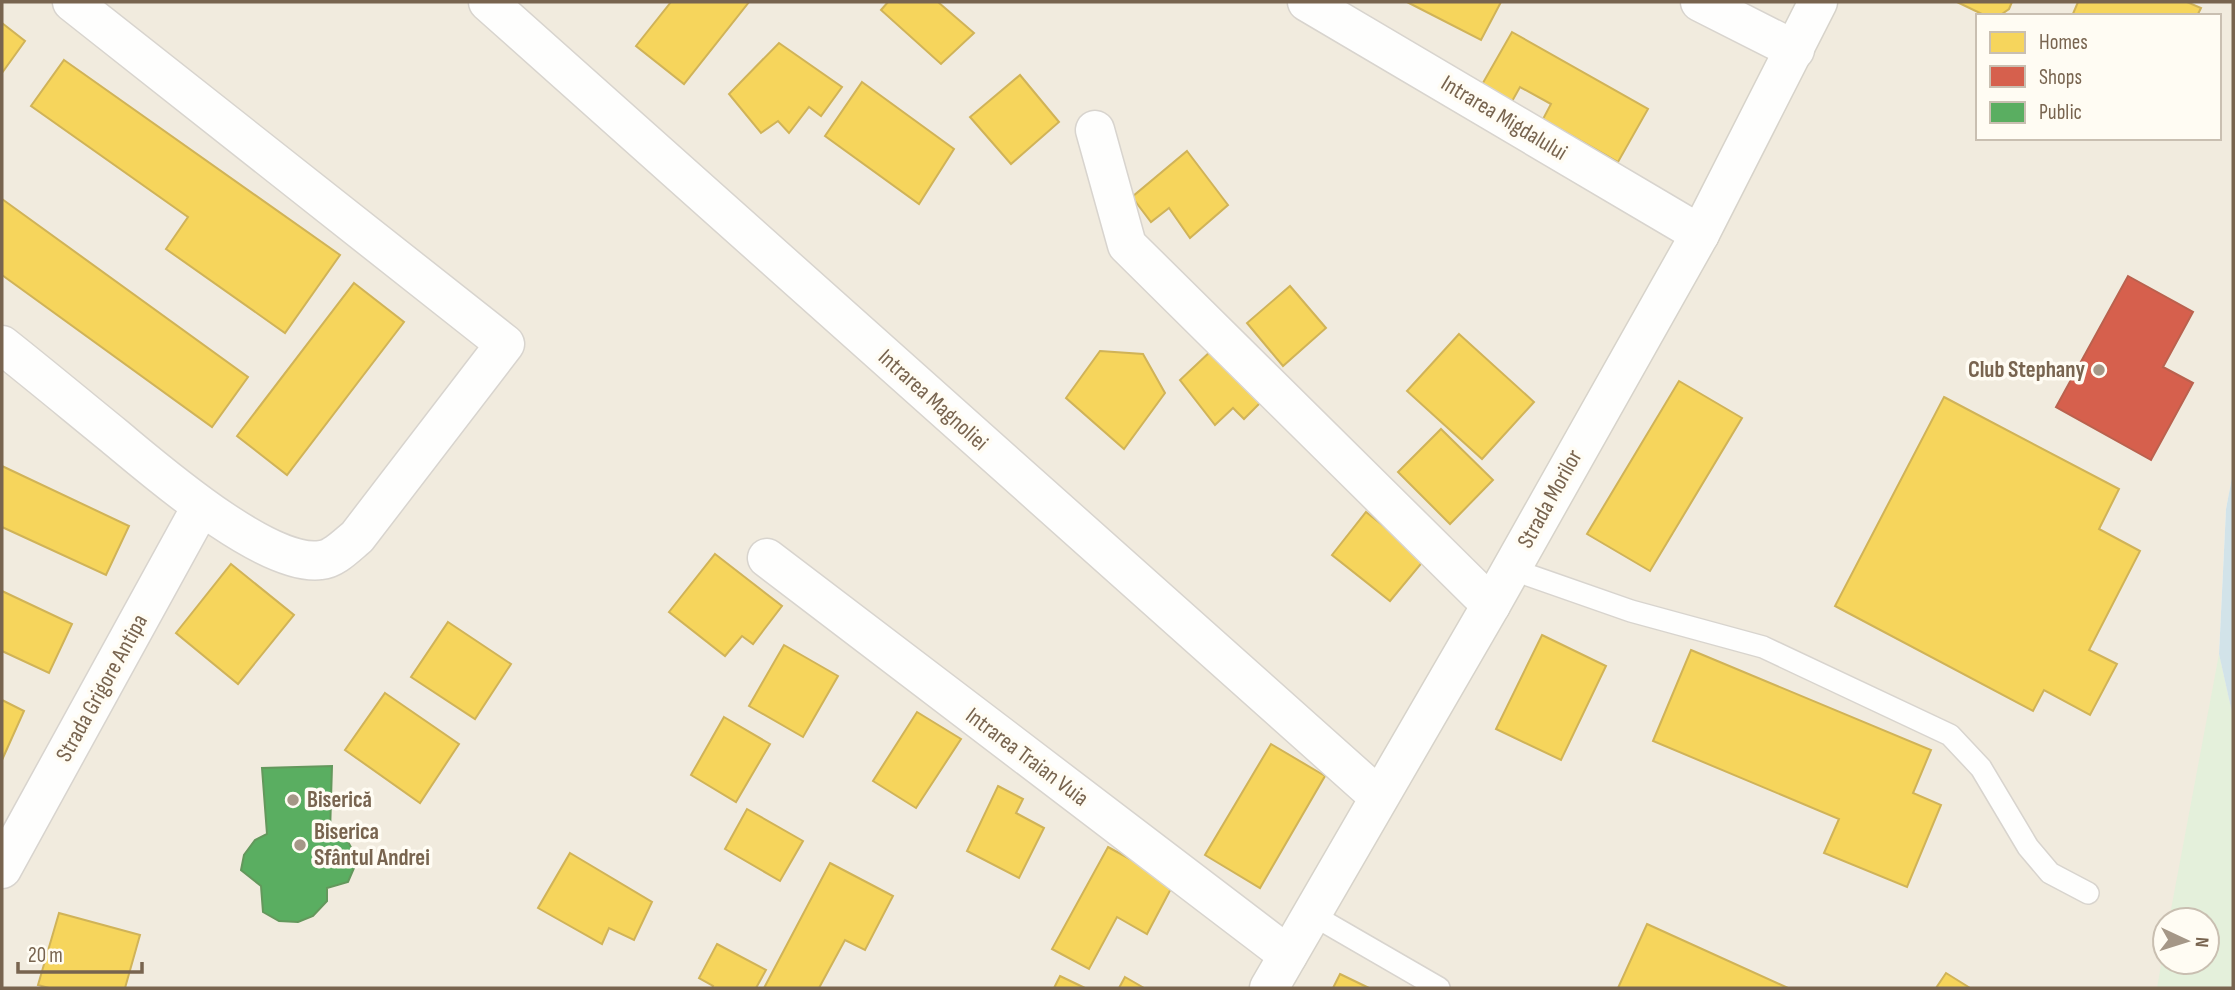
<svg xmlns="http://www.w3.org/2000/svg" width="2235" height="990" font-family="'Sofia Sans Condensed',sans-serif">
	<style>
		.residential { fill: #f1ebde; fill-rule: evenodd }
		.green { fill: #e4f0db }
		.water { fill: #d2e3e9 }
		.homes { fill: #f6d55c; stroke: #d0b358; stroke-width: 2 }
		.shops { fill: #d6604d; stroke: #ba614e; stroke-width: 2 }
		.public { fill: #5aae61; stroke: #63985c; stroke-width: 2 }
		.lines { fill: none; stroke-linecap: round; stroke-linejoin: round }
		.lane-casing { stroke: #d8d4ce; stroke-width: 24 }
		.street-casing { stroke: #d8d4ce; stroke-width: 41 }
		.secondary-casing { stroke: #d7d3ca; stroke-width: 41 }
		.lane { stroke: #fefefd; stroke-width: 21 }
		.street { stroke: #fefefd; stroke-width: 38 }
		.secondary { stroke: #fefefd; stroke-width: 38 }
		.poi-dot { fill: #a59787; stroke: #fffcf3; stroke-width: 2.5 }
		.labels { text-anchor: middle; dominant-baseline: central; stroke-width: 7; stroke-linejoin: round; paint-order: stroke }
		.street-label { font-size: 23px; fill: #78644f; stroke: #fffcf3 }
		.poi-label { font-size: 23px; font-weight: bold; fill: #78644f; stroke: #fffcf3; text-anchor: start }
	</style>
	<rect width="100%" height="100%" fill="#f8f7f0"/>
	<path class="residential" d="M2,2H2233V472L2226,509L2219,654L2233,717V988H2ZM1978,16H2219V138H1978ZM2165,920H2207V962H2165Z"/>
	<polygon class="green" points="2219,654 2233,717 2233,988 2157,988 2165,942 2165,962 2207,962 2207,920 2169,920"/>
	<polygon class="water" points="2233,472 2233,717 2219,654 2226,509"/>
	<g class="homes">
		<polygon points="671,2 749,2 684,84 636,46"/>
		<polygon points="888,2 938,2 974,33 941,64 881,10"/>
		<polygon points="1407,2 1501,2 1481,40"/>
		<polygon points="1957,2 2012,2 2009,9 1999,16 1986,16"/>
		<polygon points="2078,2 2187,2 2201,8 2197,16 2072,16"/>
		<polygon points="2,23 25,41 2,73"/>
		<polygon points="1512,32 1648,109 1618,162 1543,119 1551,104 1520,87 1510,105 1480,88"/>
		<polygon points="779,43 842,87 821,116 809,107 789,133 778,121 761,133 729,94"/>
		<polygon points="64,60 340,255 285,333 166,249 188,217 31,106"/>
		<polygon points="1020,75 1059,122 1011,164 970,117"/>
		<polygon points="862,82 954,149 919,204 825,136"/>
		<polygon points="1187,151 1228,205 1190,238 1169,208 1151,222 1132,197"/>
		<polygon points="2,199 248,377 212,427 2,275"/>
		<polygon points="354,283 404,322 287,475 237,436"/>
		<polygon points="1290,286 1326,328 1283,366 1247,323"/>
		<polygon points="1459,334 1534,402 1482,459 1407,391"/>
		<polygon points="1212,350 1261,402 1244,419 1233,408 1215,425 1180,380"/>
		<polygon points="1100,351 1143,354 1165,393 1124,449 1066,398"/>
		<polygon points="1679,381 1742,418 1650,571 1587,534"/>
		<polygon points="1944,397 2119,489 2099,529 2140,551 2089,650 2117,664 2090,715 2044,690 2033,711 1835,606"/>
		<polygon points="1441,429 1493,480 1450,524 1398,472"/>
		<polygon points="2,466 129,526 106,575 2,527"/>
		<polygon points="1366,512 1425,559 1390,601 1332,555"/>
		<polygon points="715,554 782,606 753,644 742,636 725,656 669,612"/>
		<polygon points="231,564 294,615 238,684 176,633"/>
		<polygon points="2,591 72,624 49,673 2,651"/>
		<polygon points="448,622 511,664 475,719 411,677"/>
		<polygon points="1542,635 1606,666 1561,760 1496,729"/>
		<polygon points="784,645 838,676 803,737 749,706"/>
		<polygon points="1691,650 1931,750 1913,793 1941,805 1907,887 1824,853 1839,819 1653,741"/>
		<polygon points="385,693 459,744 420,803 345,750"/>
		<polygon points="2,700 24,711 2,760"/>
		<polygon points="917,712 961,739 916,808 873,781"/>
		<polygon points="724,717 770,744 736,802 691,775"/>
		<polygon points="1271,744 1325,776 1260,888 1205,855"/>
		<polygon points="998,786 1023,799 1016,813 1044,828 1019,878 967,851"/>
		<polygon points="747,809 803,841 780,881 725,849"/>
		<polygon points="1108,847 1174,883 1147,934 1117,917 1089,969 1052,949"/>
		<polygon points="570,853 652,902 634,940 609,928 602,944 538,908"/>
		<polygon points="830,863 893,896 865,950 845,940 819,988 764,988"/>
		<polygon points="59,913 140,935 125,988 49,988 38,985"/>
		<polygon points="1647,924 1788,988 1618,988"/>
		<polygon points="717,944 766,970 756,988 712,988 713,986 699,978"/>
		<polygon points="1946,973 1970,988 1936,988"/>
		<polygon points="1340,974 1369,988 1333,988"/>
		<polygon points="1060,976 1085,988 1054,988"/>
		<polygon points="1125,977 1144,988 1119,988"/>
	</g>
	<polygon class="shops" points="2128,276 2193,312 2163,367 2193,383 2151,460 2056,407"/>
	<polygon class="public" points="332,766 330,833 346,838 353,851 354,868 348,882 327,888 327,901 313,916 298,922 279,921 263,912 261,886 241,870 244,855 255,840 267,834 262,768"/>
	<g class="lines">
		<defs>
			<g id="lane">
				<polyline points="1511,569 1631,611 1763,647 1950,735 1981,768 2028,847 2050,873 2088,893"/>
				<polyline points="1311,914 1439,988"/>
			</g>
			<g id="street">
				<polyline points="488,2 1379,797"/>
				<polyline points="1307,2 1700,234"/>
				<polyline points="1700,2 1795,50"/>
				<polyline points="1095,130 1127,245 1491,605"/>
				<path d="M2,345C40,375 77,406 114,436C155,470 267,568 321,560C334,559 347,545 357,537L505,344L72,2"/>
				<polyline points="767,558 1288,955"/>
				<polyline points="2,869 201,507"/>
			</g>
			<polyline id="secondary" points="1269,988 1491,605 1700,234 1818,2"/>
		</defs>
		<use href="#lane" class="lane-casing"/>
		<use href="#street" class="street-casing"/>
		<use href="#secondary" class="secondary-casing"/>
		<use href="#lane" class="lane"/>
		<use href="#street" class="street"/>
		<use href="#secondary" class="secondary"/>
	</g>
	<g class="poi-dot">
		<circle cx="2099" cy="370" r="7"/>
		<circle cx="293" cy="800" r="7"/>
		<circle cx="300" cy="845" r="7"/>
	</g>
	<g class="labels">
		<g class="street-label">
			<text transform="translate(1504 118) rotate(31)">Intrarea Migdalului</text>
			<text transform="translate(933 400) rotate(42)">Intrarea Magnoliei</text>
			<text transform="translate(1550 499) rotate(-61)">Strada Morilor</text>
			<text transform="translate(102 688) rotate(-61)">Strada Grigore Antipa</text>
			<text transform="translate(1027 757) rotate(37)">Intrarea Traian Vuia</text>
		</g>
		<g class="poi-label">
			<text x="2085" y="370" text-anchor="end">Club Stephany</text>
			<text x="307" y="800">Biserică</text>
			<text x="314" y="832">Biserica<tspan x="314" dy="26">Sfântul Andrei</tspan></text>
		</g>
	</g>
	<rect width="2235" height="990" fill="none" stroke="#78644f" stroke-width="7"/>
	<rect x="1976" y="14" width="245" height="126" fill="#fffcf3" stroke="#c9bfb1" stroke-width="2"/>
	<rect x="1990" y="32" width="35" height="21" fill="#f6d55c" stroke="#c9bfb1" stroke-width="2"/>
	<text x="2039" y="49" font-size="21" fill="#78644f">Homes</text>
	<rect x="1990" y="66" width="35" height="21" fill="#d6604d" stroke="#c9bfb1" stroke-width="2"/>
	<text x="2039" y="84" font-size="21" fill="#78644f">Shops</text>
	<rect x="1990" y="102" width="35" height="21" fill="#5aae61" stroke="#c9bfb1" stroke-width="2"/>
	<text x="2039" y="119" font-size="21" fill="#78644f">Public</text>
	<g transform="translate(2186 941) rotate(94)"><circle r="33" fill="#fffcf3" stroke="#c9bfb1" stroke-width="2"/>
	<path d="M0-5L12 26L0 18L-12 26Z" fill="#a59787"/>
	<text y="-10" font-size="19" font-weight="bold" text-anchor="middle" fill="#78644f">N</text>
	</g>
	<path d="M18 962v10h124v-10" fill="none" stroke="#78644f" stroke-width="3.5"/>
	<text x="28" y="962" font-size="21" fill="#78644f" stroke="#fffcf3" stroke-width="5" paint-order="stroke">20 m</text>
</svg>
